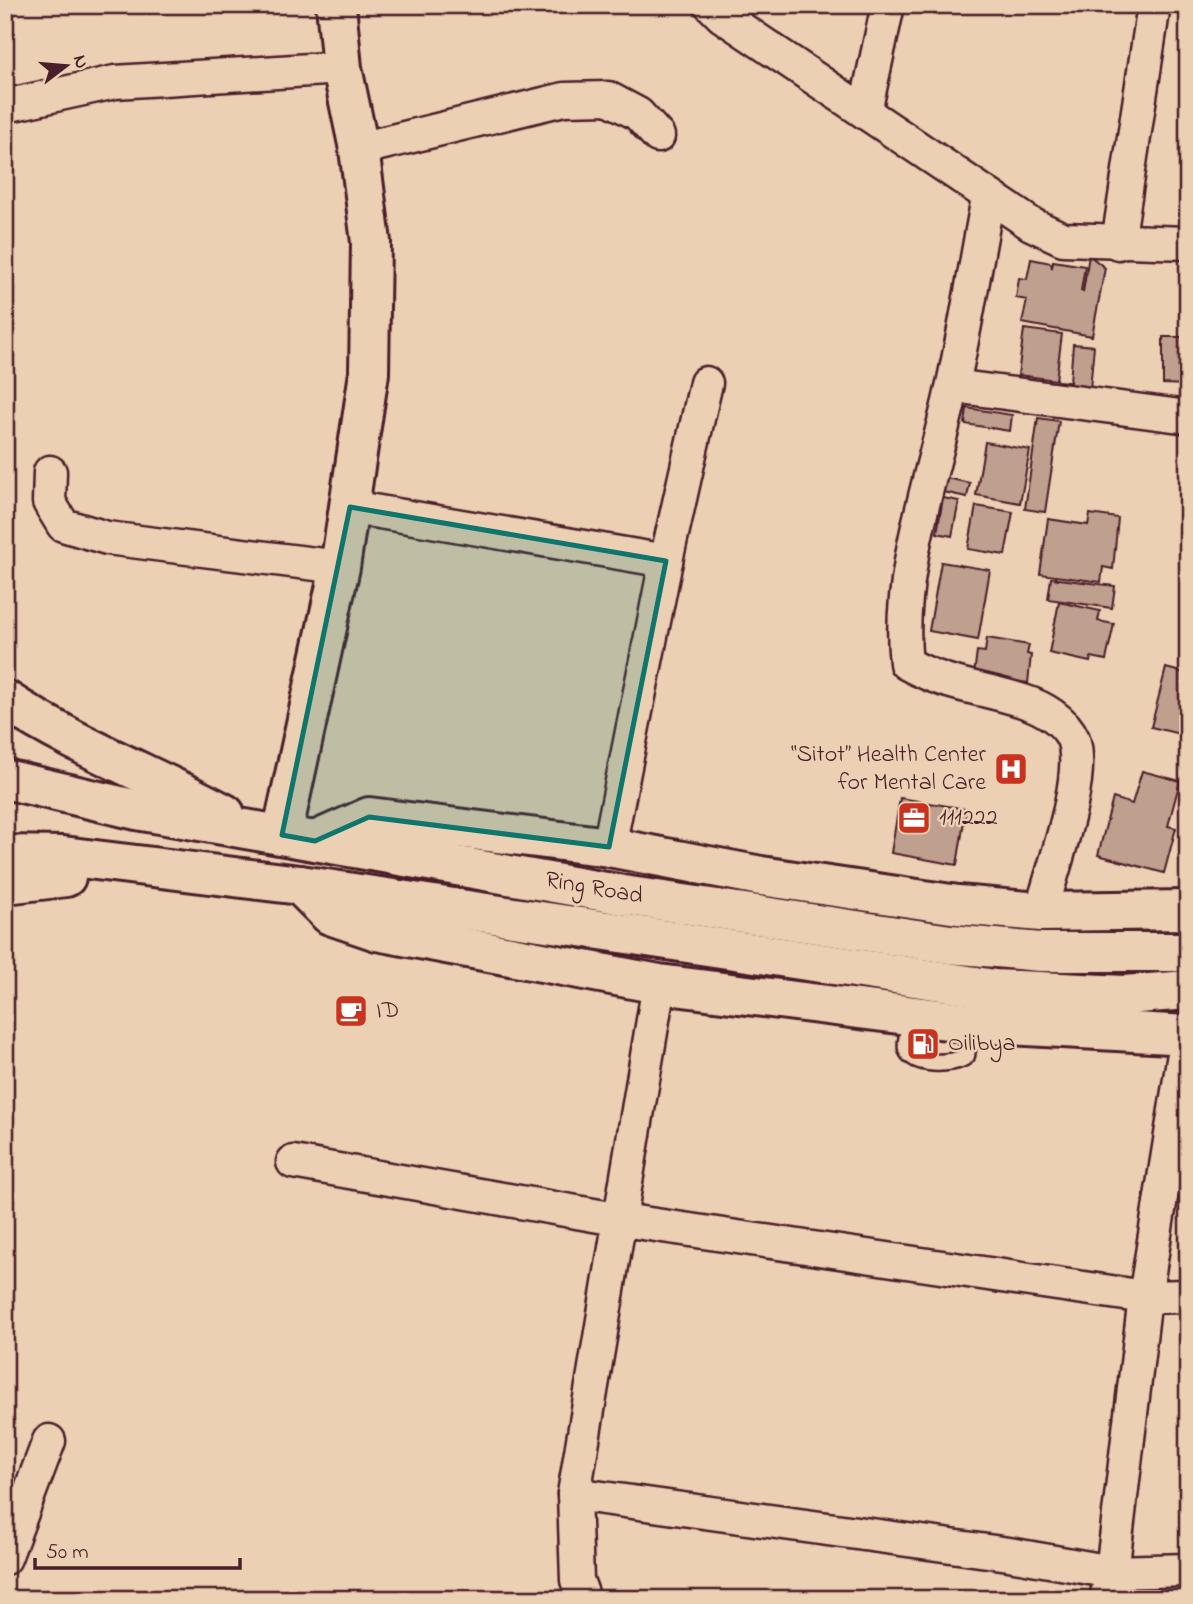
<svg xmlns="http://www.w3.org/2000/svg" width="1193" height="1604" font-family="'Indie Flower',sans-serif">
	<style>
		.building { fill: #bf9f8d; stroke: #4a1f2b; stroke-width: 2 }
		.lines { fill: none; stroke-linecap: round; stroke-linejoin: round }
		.lane-casing { stroke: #4a1f2b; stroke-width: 21 }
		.street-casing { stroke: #4a1f2b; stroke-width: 37 }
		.secondary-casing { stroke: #4a1f2b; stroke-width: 44 }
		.primary-casing { stroke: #4a1f2b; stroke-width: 44 }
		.highway-casing { stroke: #4a1f2b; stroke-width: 44 }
		.lane { stroke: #ecd0b3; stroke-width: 16 }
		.street { stroke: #ecd0b3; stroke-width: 32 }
		.secondary { stroke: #ecd0b3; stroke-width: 38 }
		.primary { stroke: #ecd0b3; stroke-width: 38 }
		.highway { stroke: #ecd0b3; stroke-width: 38 }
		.marked { fill: #0f766e; fill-opacity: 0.2; stroke: #0f766e; stroke-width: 5; stroke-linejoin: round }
		.labels { text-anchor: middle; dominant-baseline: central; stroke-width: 5; stroke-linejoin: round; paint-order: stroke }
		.poi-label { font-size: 24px; fill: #4a1f2b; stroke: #ecd0b3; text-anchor: start }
		.street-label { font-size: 24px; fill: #4a1f2b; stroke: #ecd0b3 }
	</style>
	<rect width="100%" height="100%" fill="#ecd0b3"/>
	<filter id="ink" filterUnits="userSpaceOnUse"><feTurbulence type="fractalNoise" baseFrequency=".0143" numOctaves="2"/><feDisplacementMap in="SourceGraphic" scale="14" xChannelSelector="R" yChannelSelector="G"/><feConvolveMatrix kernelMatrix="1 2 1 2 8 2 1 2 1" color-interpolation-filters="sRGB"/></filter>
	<g filter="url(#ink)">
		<g class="building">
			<polygon points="1089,255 1105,268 1092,336 1022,323 1027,300 1016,298 1019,278 1027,279 1031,259 1051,263 1052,268 1053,261 1085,266 1081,291 1083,292"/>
			<polygon points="1185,302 1188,385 1163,384 1163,337 1186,337"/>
			<polygon points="1024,329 1062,334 1056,380 1018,375"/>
			<polygon points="1073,344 1094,346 1089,400 1056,396 1058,381 1070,382"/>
			<polygon points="967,408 1012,415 1010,431 965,424"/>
			<polygon points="1038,418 1059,421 1045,512 1025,509"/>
			<polygon points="985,442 1030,450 1020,503 976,495"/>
			<polygon points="946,478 970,483 967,497 943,492"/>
			<polygon points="943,498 959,501 952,536 937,533"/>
			<polygon points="976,506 1013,512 1005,555 968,549"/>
			<polygon points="1090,514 1118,518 1113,569 1103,567 1101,582 1040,574 1048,519 1088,525"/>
			<polygon points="941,562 990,570 978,640 929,631"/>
			<polygon points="1051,578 1115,586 1112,608 1048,599"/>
			<polygon points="1059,602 1100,611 1098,621 1114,624 1106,660 1091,657 1090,662 1049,653"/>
			<polygon points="987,638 1029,645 1027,654 1031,655 1028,683 974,675 977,651 985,652"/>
			<polygon points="1166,668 1188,674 1188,736 1151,727"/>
			<polygon points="1142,771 1180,781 1168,826 1176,828 1164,873 1098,855 1113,798 1132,804"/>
			<polygon points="900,798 966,809 957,865 891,853"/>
		</g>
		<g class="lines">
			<defs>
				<path id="lane" d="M913,1017C911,1026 905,1041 907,1049C912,1066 953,1066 966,1056L971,1023"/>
				<g id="street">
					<polyline points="711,5 722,16 1031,224 1063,239 1188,243"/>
					<polyline points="5,106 115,82 342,68"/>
					<polyline points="865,112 888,5"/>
					<polyline points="359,149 564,99 608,98 638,114 658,136"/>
					<path d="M988,198C975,266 965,334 949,402C930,482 896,582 906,663C946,686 981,687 1023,701C1042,707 1065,720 1073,739C1087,777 1052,870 1041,912"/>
					<polyline points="1118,243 1154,5"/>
					<polyline points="953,386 1188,417"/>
					<polyline points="50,472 49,502 63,525 107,538 340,567"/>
					<polyline points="350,507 666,561"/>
					<polyline points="609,847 666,561 706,383"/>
					<polyline points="293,1162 622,1220 1145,1297 1188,1296"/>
					<polyline points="574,1494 1009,1554 1112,1572 1188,1570"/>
					<polyline points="5,1558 49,1441"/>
					<polyline points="584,1599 577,1580 574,1494 659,984"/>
					<polyline points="1106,1599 1112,1572 1145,1297 1187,1035"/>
				</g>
				<polyline id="secondary" points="282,835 340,567 369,373 371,242 359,149 342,68 336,5"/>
				<g id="primary">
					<polyline points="315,841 369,817 609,847 761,876 958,905 1041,912 1188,910"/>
					<polyline points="300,885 330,915 377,931 659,984 971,1023 1188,1035"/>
				</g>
				<g id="highway">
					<path d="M5,700C75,746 152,775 225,814"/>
					<polyline points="5,779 137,810 623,895 950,944 1041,952 1188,952"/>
					<polyline points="5,855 63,856 300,885 995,989 1124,995 1188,990"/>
					<polyline points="5,884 66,877"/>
				</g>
			</defs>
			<use href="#lane" class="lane-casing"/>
			<use href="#street" class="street-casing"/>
			<use href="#secondary" class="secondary-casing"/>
			<use href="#primary" class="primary-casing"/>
			<use href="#highway" class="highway-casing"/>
			<use href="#lane" class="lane"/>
			<use href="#street" class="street"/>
			<use href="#secondary" class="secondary"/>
			<use href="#primary" class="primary"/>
			<use href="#highway" class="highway"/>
		</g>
	</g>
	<path class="marked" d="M350,507L666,561L609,847L369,817L315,841L282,835Z"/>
	<defs>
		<symbol id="hospital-square" viewBox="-11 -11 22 22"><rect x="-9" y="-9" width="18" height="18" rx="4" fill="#c8321e" stroke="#ecd0b3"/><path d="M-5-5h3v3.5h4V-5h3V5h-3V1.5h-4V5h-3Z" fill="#fff"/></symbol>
		<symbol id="office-square" viewBox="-11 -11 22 22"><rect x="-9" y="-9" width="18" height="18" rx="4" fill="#c8321e" stroke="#ecd0b3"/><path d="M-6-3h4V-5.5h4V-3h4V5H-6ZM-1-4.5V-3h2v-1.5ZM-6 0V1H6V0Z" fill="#fff"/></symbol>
		<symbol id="cafe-square" viewBox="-11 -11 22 22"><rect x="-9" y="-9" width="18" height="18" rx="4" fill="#c8321e" stroke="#ecd0b3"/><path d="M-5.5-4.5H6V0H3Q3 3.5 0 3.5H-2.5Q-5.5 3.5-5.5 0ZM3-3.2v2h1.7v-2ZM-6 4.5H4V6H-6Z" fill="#fff"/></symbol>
		<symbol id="fuel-square" viewBox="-11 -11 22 22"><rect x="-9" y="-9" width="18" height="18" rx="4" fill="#c8321e" stroke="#ecd0b3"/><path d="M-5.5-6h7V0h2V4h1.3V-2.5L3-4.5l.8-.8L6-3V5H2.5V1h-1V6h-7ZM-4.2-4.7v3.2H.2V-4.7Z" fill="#fff"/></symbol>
	</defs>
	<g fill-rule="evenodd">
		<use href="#hospital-square" x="992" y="750" width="38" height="38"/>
		<use href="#office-square" x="895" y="799" width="38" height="38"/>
		<use href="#cafe-square" x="332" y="992" width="38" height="38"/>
		<use href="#fuel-square" x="904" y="1025" width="38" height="38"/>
	</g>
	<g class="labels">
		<g class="poi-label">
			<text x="986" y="755" text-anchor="end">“Sitot” Health Center<tspan x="986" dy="28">for Mental Care</tspan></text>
			<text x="939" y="818">111222</text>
			<text x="376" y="1011">ID</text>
			<text x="948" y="1044">Oilibya</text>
		</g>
		<g class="street-label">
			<text transform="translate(594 889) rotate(10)">Ring Road</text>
		</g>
	</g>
	<rect width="1193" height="1604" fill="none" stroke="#ecd0b3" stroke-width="28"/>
	<rect x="14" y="14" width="1165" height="1576" fill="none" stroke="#4a1f2b" stroke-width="2.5" filter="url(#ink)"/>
	<g transform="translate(66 66) rotate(74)" stroke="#ecd0b3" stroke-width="5" paint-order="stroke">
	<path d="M0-5L12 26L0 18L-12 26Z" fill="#4a1f2b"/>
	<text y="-10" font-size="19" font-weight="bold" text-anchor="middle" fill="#4a1f2b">N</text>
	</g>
	<path d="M35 1558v10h205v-10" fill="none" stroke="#4a1f2b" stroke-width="3.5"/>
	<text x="46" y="1558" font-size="21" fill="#4a1f2b" stroke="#ecd0b3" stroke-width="5" paint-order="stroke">50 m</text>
</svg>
